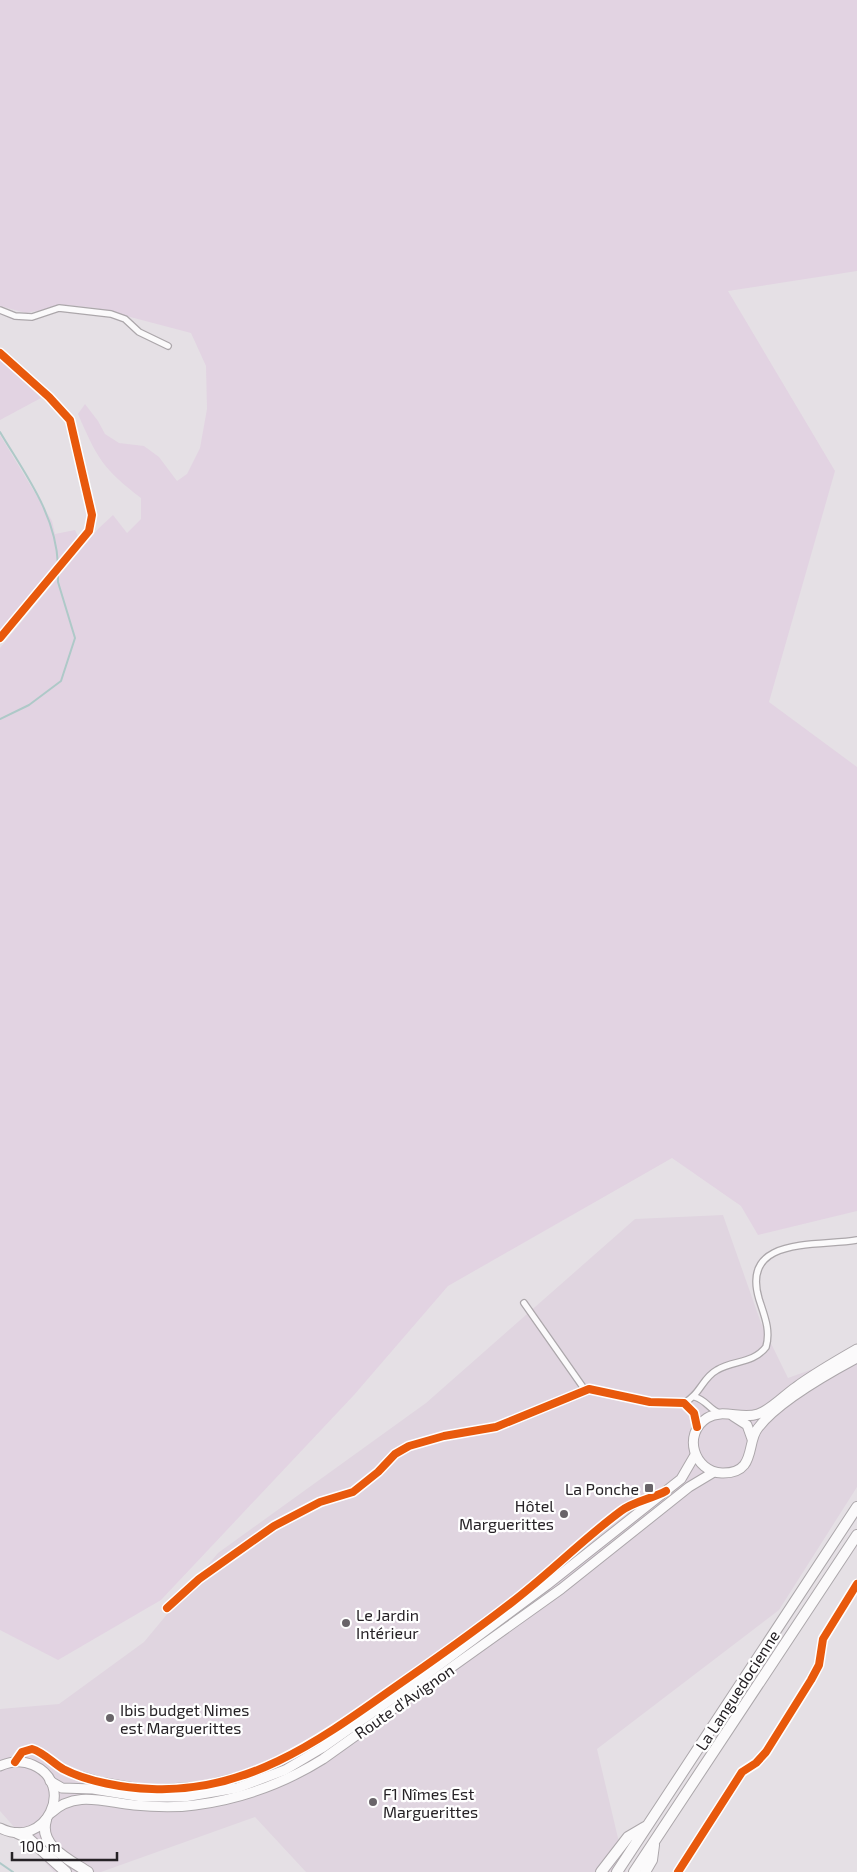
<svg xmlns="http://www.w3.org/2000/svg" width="857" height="1872" font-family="'Exo 2',sans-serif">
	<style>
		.built { fill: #e0d5e0 }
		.green { fill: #e2d3e2 }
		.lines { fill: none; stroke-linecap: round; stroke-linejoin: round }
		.stream { stroke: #aec9c8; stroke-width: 2 }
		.street-casing { stroke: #aca7ab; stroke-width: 8 }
		.primary-casing { stroke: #aca7ab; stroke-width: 11 }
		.highway-casing { stroke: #aca7ab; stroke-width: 12 }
		.street { stroke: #fbfafb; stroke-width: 5.5 }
		.primary { stroke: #fbfafb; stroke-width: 9 }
		.highway { stroke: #fbfafb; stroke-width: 10 }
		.cycleway-casing { stroke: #fff; stroke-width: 11 }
		.cycleway { stroke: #e8590c; stroke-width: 8 }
		.poi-dot { fill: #696469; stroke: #fff; stroke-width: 2 }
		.labels { text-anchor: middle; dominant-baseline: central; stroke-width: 4.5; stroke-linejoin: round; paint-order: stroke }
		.poi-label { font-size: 16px; fill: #262226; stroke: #fff; text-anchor: start }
		.street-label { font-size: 16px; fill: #262226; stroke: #fff }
	</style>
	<rect width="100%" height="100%" fill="#e5e0e5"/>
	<polygon class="built" points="723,1215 761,1323 788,1378 857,1353 857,1487 779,1610 597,1749 626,1872 306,1872 255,1817 101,1872 54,1872 0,1811 0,1709 59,1704 144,1642 218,1553 426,1403 635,1219"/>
	<g class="green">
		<path d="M0,0H857V271L728,291L835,471L769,702L857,767V1211L758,1235L741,1206L672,1158L448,1286L354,1395L161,1600L58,1660L0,1630V648L98,529L113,515L127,533L141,519V498C103,469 97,458 78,414L85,404L98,421L105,434L119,443L144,446L159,457L177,481L187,474L200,448L207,409L206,366L191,333L96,308L68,305L26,313L0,306Z"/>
		<polygon points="0,360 41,398 0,420"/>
		<polygon points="0,435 52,521 55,534 75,530 79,539 0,632"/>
	</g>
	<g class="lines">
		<g class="stream">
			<path d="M0,432C25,474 56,514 58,565"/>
			<polyline points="0,719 29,705 61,681 75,638 58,582 58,573"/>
			<polyline points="0,1863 13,1872"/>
		</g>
		<defs>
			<g id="street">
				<polyline points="0,310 15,316 32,317 59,308 111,314 125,319 139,332 168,346"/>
				<polyline points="0,353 49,397 70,420 92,515 89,531 0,638"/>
				<polyline points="524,1303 585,1390"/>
				<path d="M695,1397C706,1400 709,1409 719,1413"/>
				<path d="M684,1403C701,1394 702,1378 717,1370C733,1360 753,1364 766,1347C771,1330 764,1315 759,1299C740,1235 819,1247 857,1240"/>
				<polyline points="167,1608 199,1579 274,1526 320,1502 353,1492 378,1472 395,1454 409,1446 444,1436 496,1427 589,1389 650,1402 684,1403 694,1413 697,1427"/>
				<polyline points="15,1762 22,1752 32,1749 64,1770 75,1773 102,1781 150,1789 202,1785 261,1770 298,1752 346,1722 512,1603 622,1511 655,1496"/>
				<polyline points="678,1872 742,1772 756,1763 766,1752 811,1680 819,1665 823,1639 857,1584"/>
			</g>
			<g id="primary">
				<path d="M857,1349C836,1361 815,1373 796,1387C784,1395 772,1409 758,1414C741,1420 723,1408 707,1418C682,1434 694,1472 722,1473C757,1474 746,1442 758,1428C777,1403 829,1373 857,1358"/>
				<polyline points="733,1416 747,1425 752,1439"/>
				<path d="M0,1766C11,1761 22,1760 33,1765C77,1784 46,1851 0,1828"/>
				<polyline points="50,1781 62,1788 93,1789 142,1797 184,1797 237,1788 285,1770 322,1748 430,1672 547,1585 681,1479 695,1455"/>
				<path d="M51,1813C75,1790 104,1802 134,1805C154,1807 174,1808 195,1805C241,1799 283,1784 323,1759L561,1589L689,1487L714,1472"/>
			</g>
			<g id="highway">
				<path d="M46,1820C38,1846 70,1860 88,1872"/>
				<polyline points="17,1833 28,1838 66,1872"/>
				<polyline points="601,1872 628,1837 645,1827"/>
				<polyline points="617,1872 857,1507"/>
				<polyline points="634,1872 857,1535"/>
				<polyline points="645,1872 652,1860 654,1845"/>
			</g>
		</defs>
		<use href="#street" class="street-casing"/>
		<use href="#primary" class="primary-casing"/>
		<use href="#highway" class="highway-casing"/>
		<use href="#street" class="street"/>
		<use href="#primary" class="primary"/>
		<use href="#highway" class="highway"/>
		<defs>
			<g id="cycleway">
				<polyline points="0,353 49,397 70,420 92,515 89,531 0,638"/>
				<polyline points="167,1608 199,1579 274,1526 320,1502 353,1492 378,1472 395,1454 409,1446 444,1436 496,1427 589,1389 650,1402 684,1403 694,1413 697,1427"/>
				<path d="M15,1762L22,1752L32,1749C43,1752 53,1763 63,1769C88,1782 124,1788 152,1789C245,1793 316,1743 388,1692C430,1663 471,1634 511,1603C549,1574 583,1539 621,1511C634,1501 652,1499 666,1491"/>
				<polyline points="678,1872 742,1772 756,1763 766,1752 811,1680 819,1665 823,1639 857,1584"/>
			</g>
		</defs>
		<use href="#cycleway" class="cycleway-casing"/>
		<use href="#cycleway" class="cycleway"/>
	</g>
	<g class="poi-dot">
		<rect x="644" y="1483" width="10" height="10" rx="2.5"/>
		<circle cx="564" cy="1514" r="5"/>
		<circle cx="346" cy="1623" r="5"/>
		<circle cx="110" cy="1718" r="5"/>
		<circle cx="373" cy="1802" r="5"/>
	</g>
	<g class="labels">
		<g class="poi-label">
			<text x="639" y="1488" text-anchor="end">La Ponche</text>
			<text x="554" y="1505" text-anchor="end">Hôtel<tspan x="554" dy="18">Marguerittes</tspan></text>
			<text x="356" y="1614">Le Jardin<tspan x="356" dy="18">Intérieur</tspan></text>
			<text x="120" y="1709">Ibis budget Nimes<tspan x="120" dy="18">est Marguerittes</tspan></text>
			<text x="383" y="1793">F1 Nîmes Est<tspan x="383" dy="18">Marguerittes</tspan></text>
		</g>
		<g class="street-label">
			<text transform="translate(737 1690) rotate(-57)">La Languedocienne</text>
			<text transform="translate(404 1701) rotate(-35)">Route d'Avignon</text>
		</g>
	</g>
	<path d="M12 1852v8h105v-8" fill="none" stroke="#262226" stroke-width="2.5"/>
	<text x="20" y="1852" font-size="15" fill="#262226" stroke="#ffffff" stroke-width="4" paint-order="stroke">100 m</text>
</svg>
